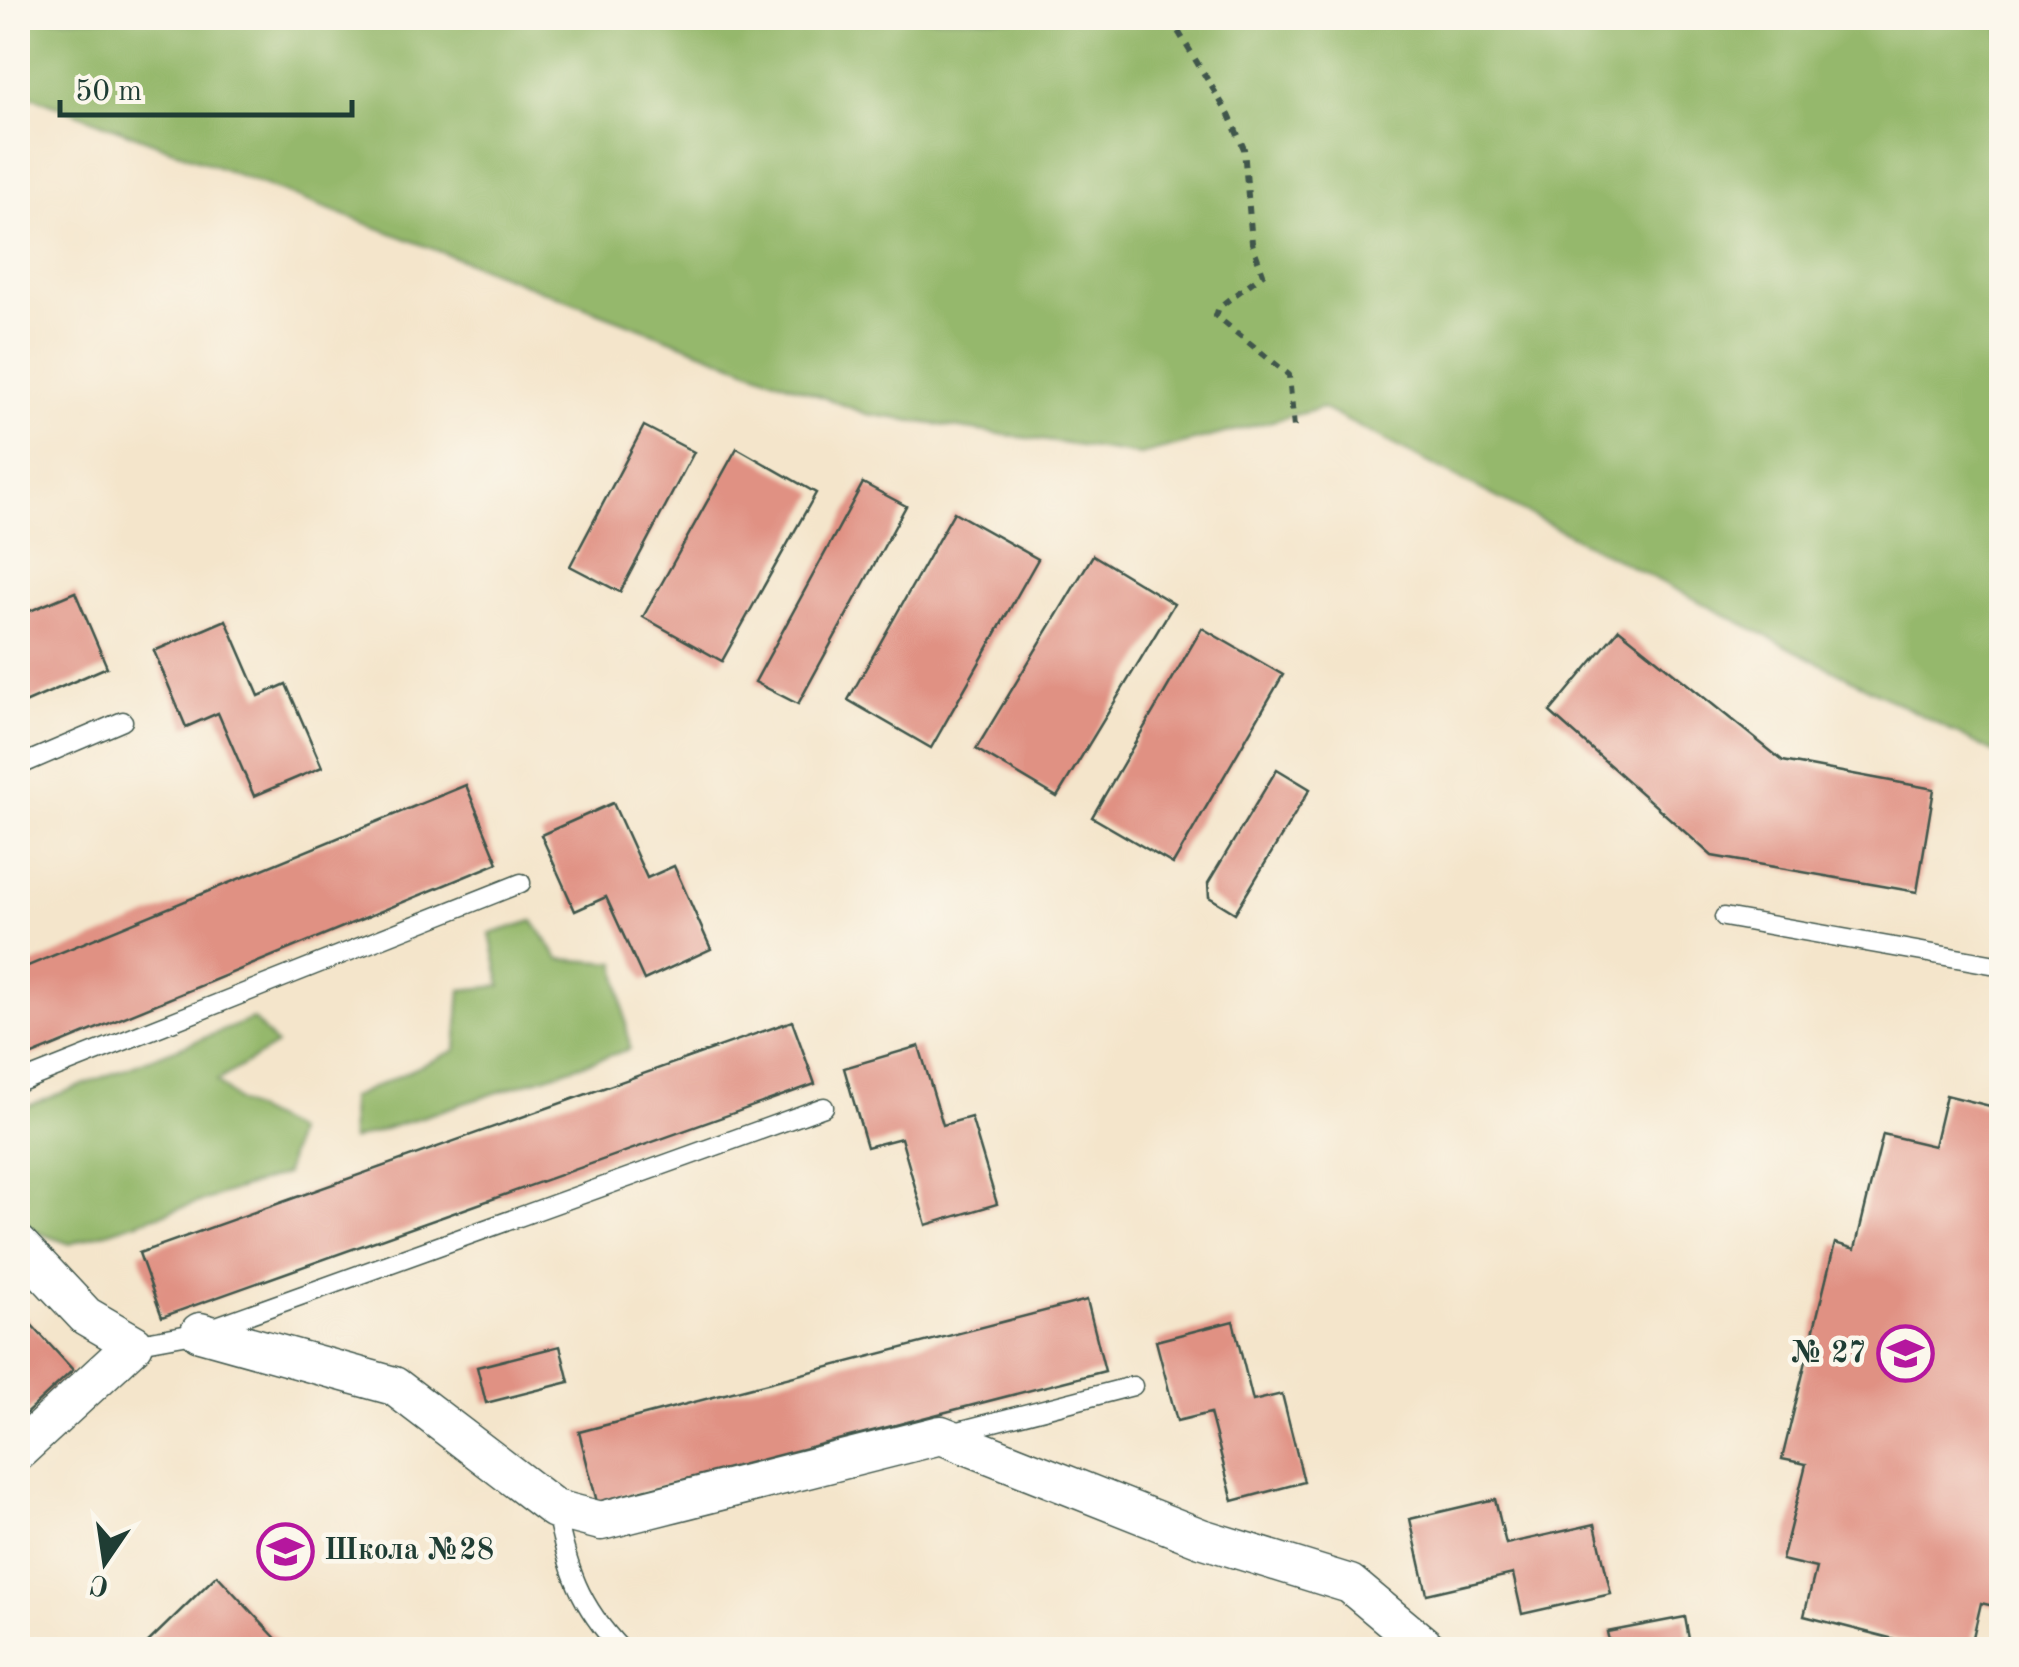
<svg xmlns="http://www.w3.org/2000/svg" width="2019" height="1667" font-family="'Old Standard TT',serif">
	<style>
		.forest { fill: #95b86c; stroke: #5a7a50; stroke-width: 2.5 }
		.building { fill: #e09183 }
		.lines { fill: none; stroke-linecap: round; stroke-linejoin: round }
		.lane-casing { stroke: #3f564b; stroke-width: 21 }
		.street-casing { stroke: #3f564b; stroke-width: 41 }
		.path { stroke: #3f564b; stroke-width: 6; stroke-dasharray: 8 8; stroke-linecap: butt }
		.lane { stroke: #fff; stroke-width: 18 }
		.street { stroke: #fff; stroke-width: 38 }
		.labels { text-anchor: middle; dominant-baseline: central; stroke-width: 9; stroke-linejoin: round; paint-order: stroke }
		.poi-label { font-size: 30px; font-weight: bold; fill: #1f3d34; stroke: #fbf7ec; text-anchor: end }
	</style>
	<rect width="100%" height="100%" fill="#fbf7ec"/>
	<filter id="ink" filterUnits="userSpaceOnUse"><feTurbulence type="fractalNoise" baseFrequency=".01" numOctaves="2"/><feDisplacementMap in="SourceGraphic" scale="20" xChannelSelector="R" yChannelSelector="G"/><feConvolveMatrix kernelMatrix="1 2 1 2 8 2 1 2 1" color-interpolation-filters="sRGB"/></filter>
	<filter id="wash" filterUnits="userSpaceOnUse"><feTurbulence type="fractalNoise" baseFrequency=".0048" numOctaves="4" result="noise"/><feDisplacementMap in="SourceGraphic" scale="40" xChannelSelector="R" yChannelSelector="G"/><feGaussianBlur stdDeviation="2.25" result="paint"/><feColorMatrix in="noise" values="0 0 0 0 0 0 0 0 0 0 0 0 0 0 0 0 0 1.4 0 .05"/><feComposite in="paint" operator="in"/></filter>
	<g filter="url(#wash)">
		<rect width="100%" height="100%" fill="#f4e5cb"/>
		<g class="forest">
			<polygon points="18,18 2001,18 2001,756 1322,408 1140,455 867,414 18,91"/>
			<polygon points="533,921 559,959 616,963 630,1049 351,1140 350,1098 456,1050 461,990 501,986 490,934"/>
			<polygon points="253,1019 276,1045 217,1081 238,1102 295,1131 285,1174 70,1244 28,1229 18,1218 18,1110"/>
		</g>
		<g id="blocks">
			<g class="building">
				<polygon points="644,426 694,452 620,592 570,566"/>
				<polygon points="737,448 816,493 722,661 643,617"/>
				<polygon points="863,483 906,506 798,704 755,682"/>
				<polygon points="954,512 1038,559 931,748 848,700"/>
				<polygon points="1093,555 1174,604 1057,797 976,749"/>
				<polygon points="75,592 107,667 18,706 18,616"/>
				<polygon points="226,620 259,696 286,684 322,767 254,796 218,713 186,727 154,651"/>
				<polygon points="1202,628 1283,675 1173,864 1092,817"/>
				<polygon points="1619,629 1783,761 1934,789 1917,892 1712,856 1550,712"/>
				<polygon points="1277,769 1310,789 1235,913 1209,897 1208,883"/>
				<polygon points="466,785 498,863 18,1061 18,970"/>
				<polygon points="613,803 647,878 674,866 711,949 644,980 606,897 575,911 541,835"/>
				<polygon points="792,1021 815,1084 162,1317 139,1253"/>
				<polygon points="919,1046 943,1125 971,1117 997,1204 926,1225 901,1138 867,1147 844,1068"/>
				<polygon points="1946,1095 2002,1109 2002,1608 1981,1603 1970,1650 1937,1650 1804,1616 1816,1568 1782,1560 1806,1464 1782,1459 1835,1243 1855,1249 1883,1134 1934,1146"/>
				<polygon points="1087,1300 1105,1371 597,1502 579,1432"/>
				<polygon points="18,1310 73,1370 18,1421"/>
				<polygon points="1233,1321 1253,1401 1282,1394 1304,1482 1233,1501 1210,1413 1177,1421 1156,1341"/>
				<polygon points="560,1346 569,1382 486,1403 477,1367"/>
				<polygon points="1495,1499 1506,1544 1595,1524 1611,1594 1522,1614 1513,1574 1427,1594 1410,1519"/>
				<polygon points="217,1575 283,1646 140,1650"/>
				<polygon points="1685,1617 1691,1650 1611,1650 1607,1632"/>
			</g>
		</g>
	</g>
	<g filter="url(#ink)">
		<use href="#blocks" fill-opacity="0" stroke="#3f564b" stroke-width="2.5"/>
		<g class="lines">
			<defs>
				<g id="lane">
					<polyline points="18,766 123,721"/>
					<polyline points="1724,917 2002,966"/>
					<polyline points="18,1083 521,883"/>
					<polyline points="134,1344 200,1332 824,1107"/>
					<polyline points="951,1433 1133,1386"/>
					<path d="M555,1509C569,1570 577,1603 622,1650"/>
				</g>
				<g id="street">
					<polyline points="18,1244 86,1316 134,1344 18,1451"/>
					<polyline points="200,1332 394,1386 555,1509 601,1521 941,1435 1201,1538 1350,1584 1429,1650"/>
				</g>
			</defs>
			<use href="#lane" class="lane-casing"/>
			<use href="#street" class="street-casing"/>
			<polyline class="path" points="1170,18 1229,115 1244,149 1252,243 1263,274 1219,307 1216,316 1289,375 1294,428"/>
			<use href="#lane" class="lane"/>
			<use href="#street" class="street"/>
		</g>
	</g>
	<defs>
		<symbol id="school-ring" viewBox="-11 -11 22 22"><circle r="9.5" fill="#fbf7ec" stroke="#b5179e" stroke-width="1.5"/><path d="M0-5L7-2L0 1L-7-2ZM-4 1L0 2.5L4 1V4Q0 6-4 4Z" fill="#b5179e"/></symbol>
	</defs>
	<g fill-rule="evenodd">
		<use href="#school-ring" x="1874" y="1322" width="63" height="63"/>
		<use href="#school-ring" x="254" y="1520" width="63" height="63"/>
	</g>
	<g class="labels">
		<g class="poi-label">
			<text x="1866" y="1354">№ 27</text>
			<text x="324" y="1551" text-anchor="start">Школа №28</text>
		</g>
	</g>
	<rect width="2019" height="1667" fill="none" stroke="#fbf7ec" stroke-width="60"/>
	<g transform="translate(105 1562) rotate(193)" stroke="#fbf7ec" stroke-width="8" paint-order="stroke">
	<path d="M0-8L18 38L0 25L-18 38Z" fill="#1f3d34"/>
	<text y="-15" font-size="28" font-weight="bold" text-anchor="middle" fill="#1f3d34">С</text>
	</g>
	<path d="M60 100v15h292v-15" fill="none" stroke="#1f3d34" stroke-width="5"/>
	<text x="75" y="100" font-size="30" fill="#1f3d34" stroke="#fbf7ec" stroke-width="8" paint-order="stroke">50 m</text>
</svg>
